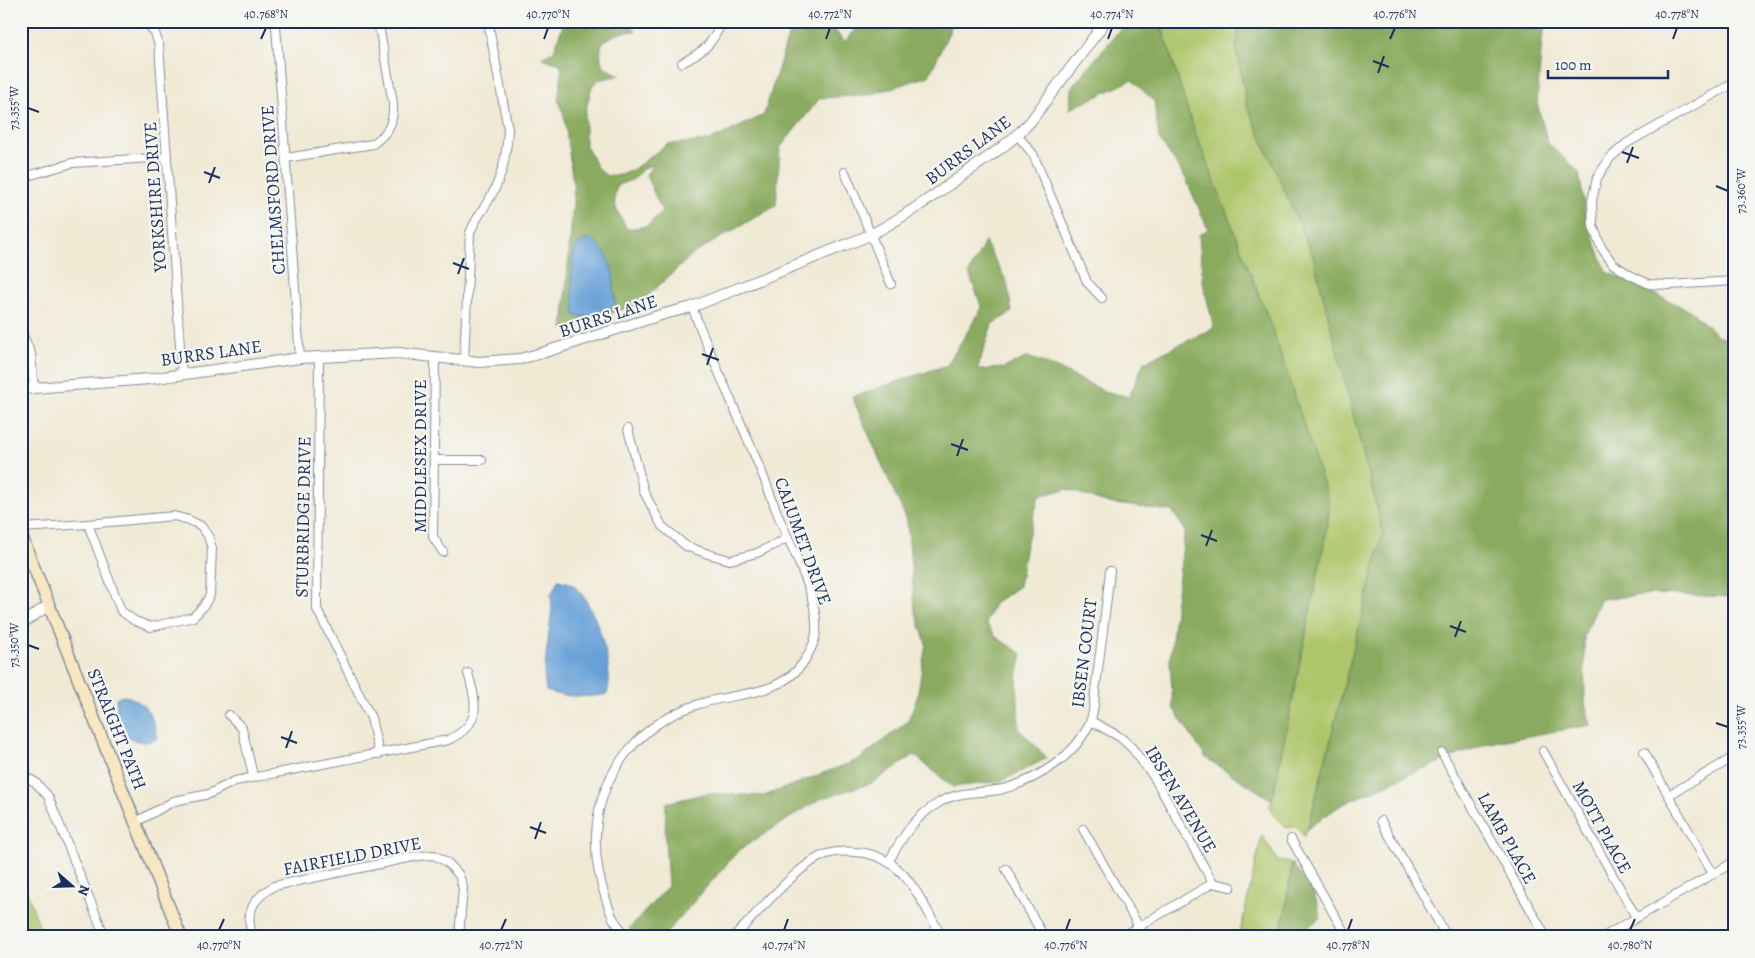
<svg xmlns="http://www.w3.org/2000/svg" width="1755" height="958" font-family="Alegreya,serif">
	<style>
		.green { fill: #aec66b; stroke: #647a64 }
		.forest { fill: #8aab5f; stroke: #526d5e; fill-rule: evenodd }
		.water { fill: #68a1d7; stroke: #42689a }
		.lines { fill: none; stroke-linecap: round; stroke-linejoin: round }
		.minor-casing { stroke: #868c9a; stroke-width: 10 }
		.tertiary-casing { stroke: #868c9a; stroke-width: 12 }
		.secondary-casing { stroke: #868c9a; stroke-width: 14 }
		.minor { stroke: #fff; stroke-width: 8 }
		.tertiary { stroke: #fff; stroke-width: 10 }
		.secondary { stroke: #f7e8c3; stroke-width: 11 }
		.ticks { fill: none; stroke: #1b2f5e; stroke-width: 2 }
		.labels { text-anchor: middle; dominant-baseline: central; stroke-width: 4.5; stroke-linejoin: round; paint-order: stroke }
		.street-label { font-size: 18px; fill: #1b2f5e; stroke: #f6f6f2 }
		.neatline { fill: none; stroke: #1b2f5e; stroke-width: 2 }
		.ticks-label { font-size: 12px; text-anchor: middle; fill: #1b2f5e }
	</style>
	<rect width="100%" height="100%" fill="#f6f6f2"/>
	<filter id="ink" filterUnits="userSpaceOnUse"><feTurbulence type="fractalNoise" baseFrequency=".02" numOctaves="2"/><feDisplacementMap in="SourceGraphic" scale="10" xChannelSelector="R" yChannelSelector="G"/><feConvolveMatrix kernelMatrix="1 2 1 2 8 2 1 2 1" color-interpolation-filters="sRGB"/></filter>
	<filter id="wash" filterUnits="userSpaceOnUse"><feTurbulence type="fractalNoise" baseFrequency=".0096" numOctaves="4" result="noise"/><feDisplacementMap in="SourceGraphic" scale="20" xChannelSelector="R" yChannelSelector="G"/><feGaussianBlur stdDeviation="1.12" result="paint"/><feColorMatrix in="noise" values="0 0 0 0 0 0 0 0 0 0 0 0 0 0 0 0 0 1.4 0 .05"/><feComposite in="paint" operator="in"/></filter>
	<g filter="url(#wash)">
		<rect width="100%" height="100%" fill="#f0ead5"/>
		<g class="green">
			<polygon points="1160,21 1240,21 1236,46 1247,103 1313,256 1383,532 1308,828 1304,836 1295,827 1286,828 1269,808 1272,800 1324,544 1330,505 1191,121"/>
			<polygon points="1262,835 1278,861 1292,863 1285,913 1278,937 1239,937"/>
			<polygon points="21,874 43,937 21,937"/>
		</g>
		<g class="forest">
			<path d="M564,21H626L637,31C624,31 613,34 602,43C598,63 602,68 621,75L598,80L592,86L585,113V144L598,169L607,176L622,175L634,169L667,144L709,141L764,115L792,23L800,21H827L845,42L862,21H954L929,76L869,95L820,98L780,148L776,205L693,254L639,304L563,329L574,190L564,115L558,100L562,72L560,64L542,58L554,51ZM653,165L646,175L662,211L647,226L627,229C619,213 609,203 618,185L634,179L643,168Z"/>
			<polygon points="1127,21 1160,21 1191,121 1274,333 1330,505 1324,544 1272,800 1206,758 1173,708 1170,662 1176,600 1185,530 1172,511 1106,503 1067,489 1039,496 1026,545 1019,586 994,604 986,623 996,637 1022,654 1017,678 1019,729 1047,758 1002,781 953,787 914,755 872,783 820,799 739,850 663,937 638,937 629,929 668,886 665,838 666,803 708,793 764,796 860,759 908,721 917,698 926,644 915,610 907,521 852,397 947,365 982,308 969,273 985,242 1007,282 1012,312 992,324 977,370 1004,368 1028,357 1057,368 1104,391 1129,397 1144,362 1214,328 1203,283 1199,235 1208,229 1185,177 1159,139 1154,101 1132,80 1070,109 1071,88"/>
			<polygon points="1240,21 1546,21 1542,39 1537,103 1548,143 1579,172 1586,218 1606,271 1691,311 1717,335 1734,342 1734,597 1652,594 1601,599 1584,635 1585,703 1591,725 1489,743 1410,774 1341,805 1308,828 1383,532 1313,256 1246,103 1236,46"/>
			<polygon points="1292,863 1315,896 1321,917 1296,937 1278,937 1285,913"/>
		</g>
		<g class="water">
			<path d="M590,238L605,252L613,272L615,304L597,317L575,316C574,299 566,257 579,244C582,242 587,240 590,238Z"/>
			<path d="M558,580C562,581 569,582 573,585C594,600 616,670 607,694C591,698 562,697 546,691L544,673L552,608L551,595Z"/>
			<path d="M124,696C145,699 155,719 157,738C144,748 122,738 118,723C116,715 117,706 116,698Z"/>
		</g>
	</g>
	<g filter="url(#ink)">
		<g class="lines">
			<defs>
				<g id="minor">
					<polyline points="145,21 155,33 159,45 182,375"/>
					<polyline points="277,21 276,26 300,358"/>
					<path d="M682,63C703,52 713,44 722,21"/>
					<polyline points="1734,83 1627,143 1610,158 1597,178 1592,201 1593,226 1601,247 1613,264 1630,275 1649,284 1669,285 1734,281"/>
					<polyline points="1018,136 1033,154 1087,282 1102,298"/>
					<path d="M286,158L373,144C389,132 394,123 393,103L378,21"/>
					<polyline points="845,172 891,284"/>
					<polyline points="21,178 72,163 167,157"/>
					<polyline points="21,331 31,354 34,388"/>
					<polyline points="319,357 317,609 371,718 379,754"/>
					<polyline points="435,358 433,537 443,552"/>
					<path d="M464,360L470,233C475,219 484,209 491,196C503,176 507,152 508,129L488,21"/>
					<polyline points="628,429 644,492 662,526 686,546 708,554 730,560 757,553 788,538"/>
					<polyline points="434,460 482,460"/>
					<polygon points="174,516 189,520 201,526 208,536 212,548 210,595 203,607 193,617 151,627 135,621 121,611 88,524"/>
					<polyline points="21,528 88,524"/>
					<polyline points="229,715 242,728 253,776"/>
					<polyline points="1091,721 1120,737 1132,748 1154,777 1213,883"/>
					<polyline points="1543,751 1636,917"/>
					<polyline points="1644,752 1713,874"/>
					<polyline points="1442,753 1546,937"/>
					<polyline points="21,775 35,782 48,796 105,937"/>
					<polyline points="1669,795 1734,757"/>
					<polyline points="1381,821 1447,937"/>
					<path d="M136,822L174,801L209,794L235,781L448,740C482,724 477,705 468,673"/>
					<polyline points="1083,829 1145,937"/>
					<polyline points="1291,839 1347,937"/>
					<path d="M889,861C903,836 914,817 940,802C960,790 981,794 1003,789C1037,780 1076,756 1090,722C1095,711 1094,695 1096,684C1101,646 1106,609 1110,571"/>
					<polyline points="1006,869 1044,937"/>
					<polyline points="1213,883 1231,887"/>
					<path d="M254,937C242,914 255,897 274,886L418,856L434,855L448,863L459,875L463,888L459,937"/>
					<path d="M627,937C623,931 617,925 613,918C610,912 608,905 606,899C598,877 595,857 596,834C599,773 639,724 696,705C732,692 778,698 803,663C808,655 813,647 815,638C823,604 791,548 778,515C773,503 769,490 764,478C741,421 714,365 692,307"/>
					<path d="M734,937C756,915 796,866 824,855C837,850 852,851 865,853C880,856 891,862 901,872C918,890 930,916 942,937"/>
					<polyline points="1121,937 1213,883"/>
					<polyline points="1603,937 1734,862"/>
				</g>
				<g id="tertiary">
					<path d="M21,389L149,379L300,358L398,353L479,362L520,359L542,353L664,314L692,307L870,235C903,218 934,196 964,174C987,158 1011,143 1030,122L1106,21"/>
					<polyline points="21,624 49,605"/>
				</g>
				<polyline id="secondary" points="21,535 181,937"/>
			</defs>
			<use href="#minor" class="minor-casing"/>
			<use href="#tertiary" class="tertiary-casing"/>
			<use href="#secondary" class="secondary-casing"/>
			<use href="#minor" class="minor"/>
			<use href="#tertiary" class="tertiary"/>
			<use href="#secondary" class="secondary"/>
		</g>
	</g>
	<path class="ticks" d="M261,39L266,28M544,39L548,28M826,39L830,28M1108,39L1112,28M1390,39L1395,28M1673,39L1677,28M1373,61L1389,67M1378,73L1384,56M28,108L39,112M1622,152L1639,158M1627,163L1633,147M204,172L220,178M209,183L215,167M1716,186L1728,191M453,263L469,269M458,274L464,258M702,354L719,360M707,365L713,348M951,444L968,450M957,456L963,439M1201,535L1217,541M1206,546L1212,530M1450,626L1466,632M1455,637L1461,621M28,645L39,649M1716,723L1728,727M281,737L297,743M286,748L292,731M530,827L546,833M535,839L541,822M219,930L224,919M501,930L506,919M784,930L788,919M1066,930L1070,919M1348,930L1352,919M1630,930L1635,919"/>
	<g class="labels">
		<g class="street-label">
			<text transform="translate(968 150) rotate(-37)">BURRS LANE</text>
			<text transform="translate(273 190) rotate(-94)">CHELMSFORD DRIVE</text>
			<text transform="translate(155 197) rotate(-94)">YORKSHIRE DRIVE</text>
			<text transform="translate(608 316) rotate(-18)">BURRS LANE</text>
			<text transform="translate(211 353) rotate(-8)">BURRS LANE</text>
			<text transform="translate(420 456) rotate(-90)">MIDDLESEX DRIVE</text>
			<text transform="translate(303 517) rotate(-89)">STURBRIDGE DRIVE</text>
			<text transform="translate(803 541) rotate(70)">CALUMET DRIVE</text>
			<text transform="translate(1084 653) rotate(-83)">IBSEN COURT</text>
			<text transform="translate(117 729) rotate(68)">STRAIGHT PATH</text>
			<text transform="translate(1181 799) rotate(59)">IBSEN AVENUE</text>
			<text transform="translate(1602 827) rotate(61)">MOTT PLACE</text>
			<text transform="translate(1507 838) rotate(61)">LAMB PLACE</text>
			<text transform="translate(352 856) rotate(-11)">FAIRFIELD DRIVE</text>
		</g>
	</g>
	<rect width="1755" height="958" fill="none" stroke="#f6f6f2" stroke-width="55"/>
	<g transform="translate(72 886) rotate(110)" stroke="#f6f6f2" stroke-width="4" paint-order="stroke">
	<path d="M0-4L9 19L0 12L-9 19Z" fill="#1b2f5e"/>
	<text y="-8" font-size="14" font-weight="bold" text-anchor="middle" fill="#1b2f5e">N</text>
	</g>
	<path d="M1548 70v8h120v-8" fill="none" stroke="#1b2f5e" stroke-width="2.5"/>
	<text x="1555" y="70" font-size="15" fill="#1b2f5e" stroke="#f6f6f2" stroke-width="4" paint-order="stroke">100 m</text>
	<rect x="28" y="28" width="1700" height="902" class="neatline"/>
	<g class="ticks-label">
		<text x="266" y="18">40.768°N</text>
		<text x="548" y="18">40.770°N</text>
		<text x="830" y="18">40.772°N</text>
		<text x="1112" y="18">40.774°N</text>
		<text x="1395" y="18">40.776°N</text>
		<text x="1677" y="18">40.778°N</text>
		<text transform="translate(14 108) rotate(-90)" y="4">73.355°W</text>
		<text transform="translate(1741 191) rotate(-90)" y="4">73.360°W</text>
		<text transform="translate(14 645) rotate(-90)" y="4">73.350°W</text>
		<text transform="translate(1741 727) rotate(-90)" y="4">73.355°W</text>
		<text x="219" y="949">40.770°N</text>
		<text x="501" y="949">40.772°N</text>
		<text x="784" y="949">40.774°N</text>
		<text x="1066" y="949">40.776°N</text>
		<text x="1348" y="949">40.778°N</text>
		<text x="1630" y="949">40.780°N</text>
	</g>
</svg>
